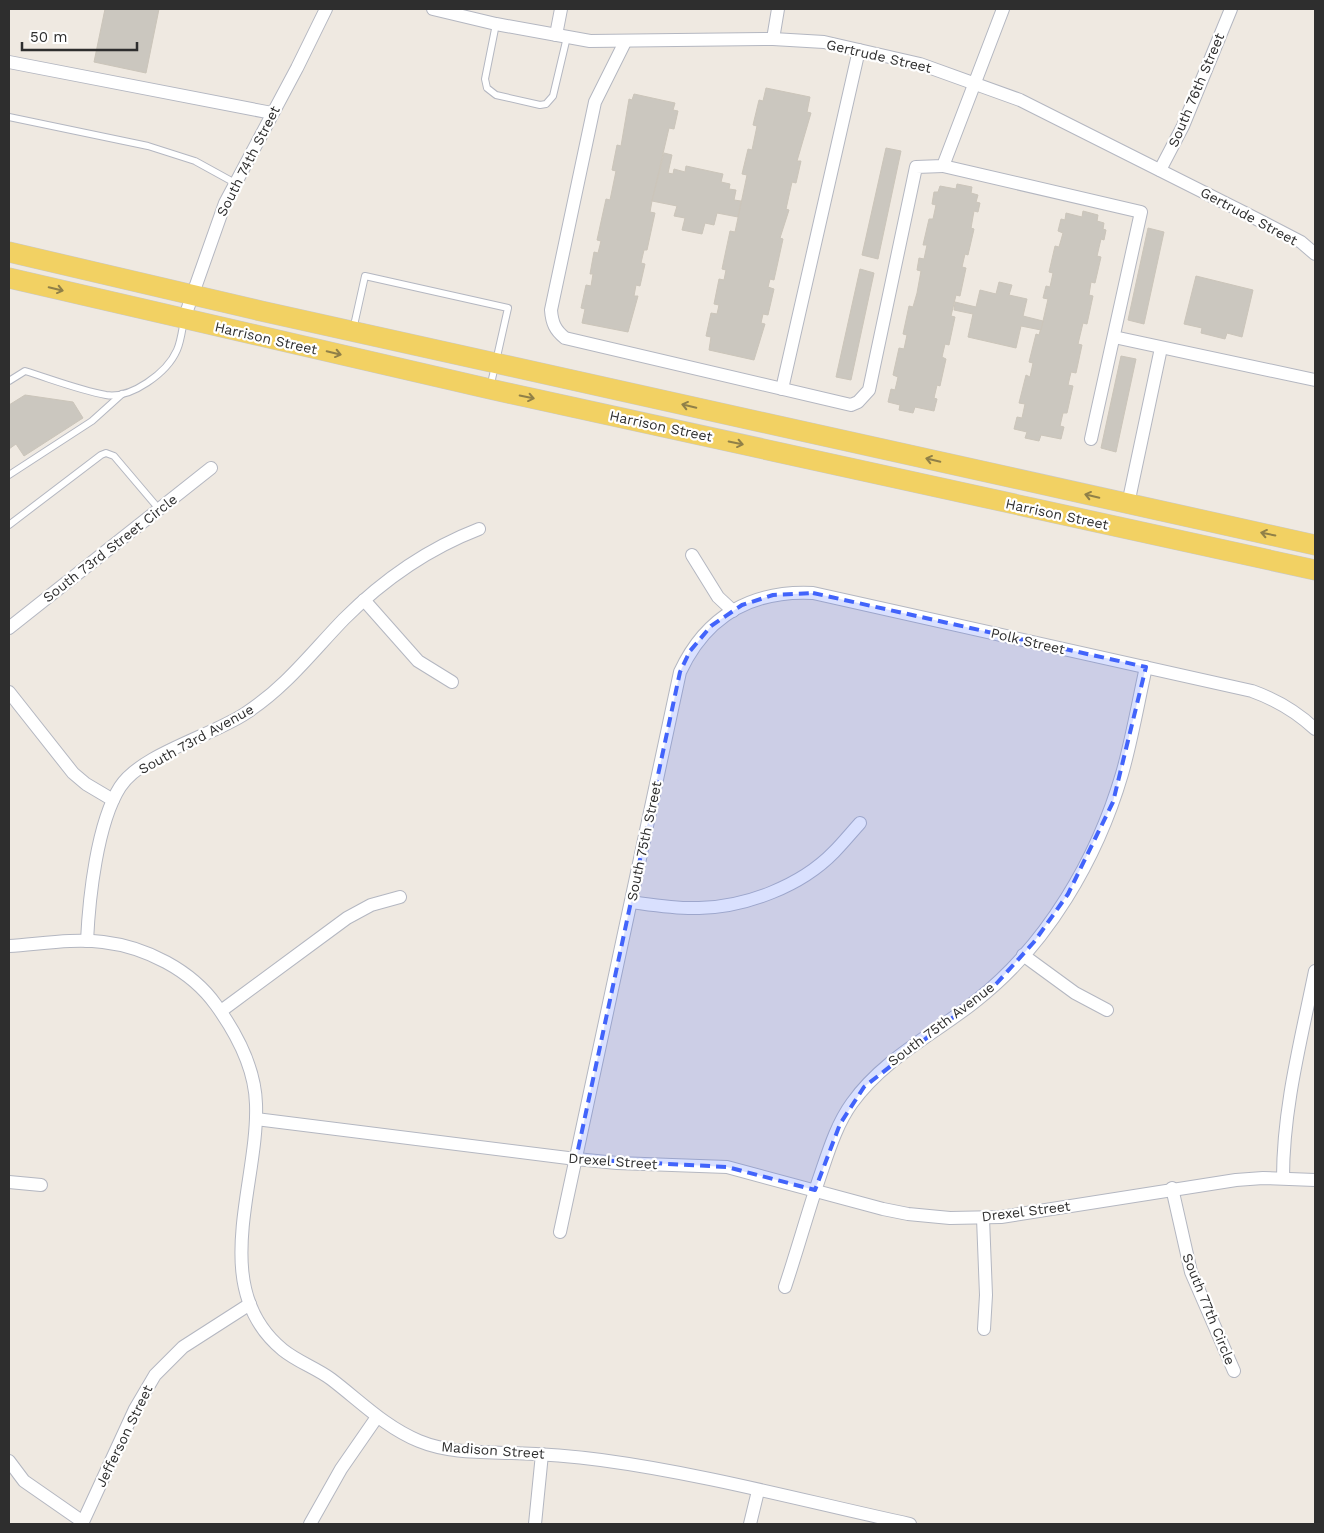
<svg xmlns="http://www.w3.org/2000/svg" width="1324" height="1533" font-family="'Work Sans',sans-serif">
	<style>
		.building { fill: #cbc7bf; stroke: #cbc5ba }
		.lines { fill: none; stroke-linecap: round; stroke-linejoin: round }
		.lane-casing { stroke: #b4b7c1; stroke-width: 8 }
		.street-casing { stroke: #b4b7c1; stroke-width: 14 }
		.primary-casing { stroke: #c9c9c9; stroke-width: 21 }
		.lane { stroke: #fff; stroke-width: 6 }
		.street { stroke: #fff; stroke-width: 12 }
		.primary { stroke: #f2d163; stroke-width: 20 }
		.oneway { stroke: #908048 }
		.marked { fill: #4264fb; fill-opacity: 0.2; stroke: #4264fb; stroke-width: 4; stroke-dasharray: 10 6; stroke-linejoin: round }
		.labels { text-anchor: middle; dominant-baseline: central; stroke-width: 4.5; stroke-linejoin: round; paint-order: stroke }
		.street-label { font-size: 14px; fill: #2e2e2e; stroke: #fff }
	</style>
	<rect width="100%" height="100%" fill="#efe9e1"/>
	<g class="building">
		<polygon points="105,9 159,9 146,73 94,62"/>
		<polygon points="766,88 810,97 807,112 811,113 797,161 801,161 796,183 792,182 786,209 789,210 780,238 783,239 774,280 770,279 768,287 774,289 768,315 763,314 761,323 765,324 754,360 709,350 711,337 706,336 711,313 717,314 719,305 714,304 719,279 724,280 726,270 722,269 730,231 735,232 747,175 742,174 748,149 752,150 757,126 753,125 759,100 763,101"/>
		<polygon points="634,94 675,103 673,110 678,111 674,129 669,128 652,201 650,212 655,213 647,250 644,250 641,263 645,264 640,286 636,285 634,296 638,296 628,332 582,323 585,309 581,308 586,285 591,286 593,274 590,274 594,252 598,253 601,241 597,240 606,199 610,200 616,171 612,170 617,145 621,146 629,99 632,100"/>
		<polygon points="886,148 901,151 878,259 862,255"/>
		<polygon points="664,153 672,155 668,173 673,174 674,169 685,172 686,166 723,174 721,182 730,184 729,189 736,190 734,200 741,201 738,217 717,213 714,225 705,223 702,234 682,230 685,218 674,216 677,206 652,201"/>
		<polygon points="957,184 972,187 971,193 978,195 976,202 980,203 978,212 974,211 971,228 974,229 968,255 965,254 962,267 966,268 960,296 956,295 951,316 955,317 949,345 945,344 942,357 946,359 940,386 937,385 934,398 937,399 934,411 915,407 913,413 899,410 900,405 888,402 891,389 895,390 898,377 893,375 899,348 904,349 907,335 903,334 909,306 913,307 917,293 921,271 917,270 919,258 924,259 927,245 923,245 929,219 933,219 936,205 932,204 934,192 938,192 940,186 956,189"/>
		<polygon points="1083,211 1098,215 1097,221 1104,223 1103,229 1106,230 1104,240 1101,239 1097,256 1101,257 1095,283 1091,282 1089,295 1093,296 1087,324 1083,323 1078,344 1082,345 1076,373 1071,372 1068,385 1073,386 1067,413 1063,413 1060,426 1064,427 1061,439 1041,435 1039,441 1025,438 1027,432 1014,429 1017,417 1022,418 1025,404 1019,403 1026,375 1030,377 1033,363 1029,362 1036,334 1039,335 1043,321 1048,299 1043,298 1046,286 1050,287 1053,273 1049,272 1055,246 1059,247 1063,233 1058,231 1061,219 1065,220 1066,213 1082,217"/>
		<polygon points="1148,228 1164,232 1144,324 1128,320"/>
		<polygon points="860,269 874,273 851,380 836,377"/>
		<polygon points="1196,276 1253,290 1242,337 1227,333 1225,339 1201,333 1202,328 1184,324"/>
		<polygon points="999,282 1012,285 1009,295 1027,299 1023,316 1043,321 1041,330 1021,326 1016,348 968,337 973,314 954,310 955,302 976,307 980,290 996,294"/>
		<polygon points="1121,356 1136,359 1116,452 1101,448"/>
		<polygon points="25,395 73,402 83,418 24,456 16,444 9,449 9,405"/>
	</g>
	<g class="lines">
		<defs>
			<g id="lane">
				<polyline points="496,24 485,79 487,88 496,95 540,105 546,104 553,96 567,37"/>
				<polyline points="9,117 148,146 195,161 235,183"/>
				<polyline points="353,330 365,276 508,308 490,388"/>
				<path d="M9,381L25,371C51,379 79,390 106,395C131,399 167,373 177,350C181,341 182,330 184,320"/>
				<polyline points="9,475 92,421 122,394"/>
				<polyline points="9,525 101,455 106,453 114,456 159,509"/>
			</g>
			<g id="street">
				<polyline points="433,9 496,24 590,41 773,39 824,42 920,64 1020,100 1243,212 1301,242 1315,254"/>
				<polyline points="556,35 561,9"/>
				<polyline points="773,39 778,9"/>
				<path d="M625,42L595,102L551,310C552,323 555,330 565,338L851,405L858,402L869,390L916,167L943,166L1003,9"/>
				<polyline points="9,62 272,113"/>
				<polyline points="943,166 1141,212 1091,439"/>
				<polyline points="1160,170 1183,126 1231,9"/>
				<polyline points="184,319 225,203 297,68 326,9"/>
				<polyline points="1114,337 1315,380"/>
				<polyline points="782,389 859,50"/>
				<polyline points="1128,504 1161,348"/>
				<polyline points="692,555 718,597 733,611"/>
				<polyline points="364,600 418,661 452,682"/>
				<polyline points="9,628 211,468"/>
				<polyline points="9,692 73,773 86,784 113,800"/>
				<path d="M631,902C653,905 676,909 699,908C746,907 801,886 834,852C843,843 851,833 860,823"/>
				<path d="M87,941C89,898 97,823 120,787C141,754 212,736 246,713C286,687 312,652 344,619C383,580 427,549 479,529"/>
				<path d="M9,946C40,944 73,938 103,942C146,947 191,970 216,1005C237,1034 255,1067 256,1104C259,1184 207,1288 283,1350C298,1362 316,1368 331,1379C360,1401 385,1427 419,1441C448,1453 481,1452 512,1453C542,1454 571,1456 601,1460C705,1474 808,1502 910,1524"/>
				<polyline points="1023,955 1075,993 1107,1010"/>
				<polyline points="221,1011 347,918 371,905 400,897"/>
				<polyline points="256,1119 576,1159 617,1163 727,1167 883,1209 908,1214 950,1218 1001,1217 1236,1180 1263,1178 1315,1180"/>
				<path d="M1283,1178C1283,1108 1301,1040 1315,971"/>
				<polyline points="9,1182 41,1185"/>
				<polyline points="1172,1188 1191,1272 1234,1371"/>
				<polyline points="983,1218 986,1295 984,1329"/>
				<path d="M560,1232L680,672C706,616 752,590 813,593L1252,691C1277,700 1296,711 1315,729"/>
				<path d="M785,1287C797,1251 807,1215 819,1179C828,1153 836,1125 852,1103C884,1058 935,1034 977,1000C1047,945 1097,859 1122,774C1132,739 1138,703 1146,667"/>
				<polyline points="9,1461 24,1481 83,1522"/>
				<polyline points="82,1524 135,1409 155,1375 183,1347 250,1304"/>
				<polyline points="310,1524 341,1469 377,1417"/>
				<polyline points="535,1524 542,1454"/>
				<polyline points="750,1524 758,1491"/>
			</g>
			<g id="primary">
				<polyline points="9,252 261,311 1315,545"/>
				<polyline points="9,278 490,389 1315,570"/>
			</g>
		</defs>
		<use href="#lane" class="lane-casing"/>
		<use href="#street" class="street-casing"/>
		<use href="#primary" class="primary-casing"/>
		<use href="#lane" class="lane"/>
		<use href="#street" class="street"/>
		<use href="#primary" class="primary"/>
	</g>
	<defs><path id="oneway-shaft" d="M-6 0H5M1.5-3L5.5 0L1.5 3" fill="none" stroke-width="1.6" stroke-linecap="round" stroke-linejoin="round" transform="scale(1.25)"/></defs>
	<g class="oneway">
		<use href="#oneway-shaft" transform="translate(56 289) rotate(13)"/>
		<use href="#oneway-shaft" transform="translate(334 353) rotate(13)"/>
		<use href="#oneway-shaft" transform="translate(527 397) rotate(12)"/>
		<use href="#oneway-shaft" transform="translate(689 406) rotate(-167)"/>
		<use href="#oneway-shaft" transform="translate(736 443) rotate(12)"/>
		<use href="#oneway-shaft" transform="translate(933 460) rotate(-167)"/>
		<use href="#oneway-shaft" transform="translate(1092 496) rotate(-167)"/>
		<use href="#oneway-shaft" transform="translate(1268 534) rotate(-168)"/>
	</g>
	<path class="marked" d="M813,593L1146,667L1113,802L1068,894L1034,942L997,983L864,1087L840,1124L815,1190L727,1167L576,1159L680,672L690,651L711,626L742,605L773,595Z"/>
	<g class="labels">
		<g class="street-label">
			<text transform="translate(879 56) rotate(13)">Gertrude Street</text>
			<text transform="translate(1196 90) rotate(-67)">South 76th Street</text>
			<text transform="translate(248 161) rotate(-63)">South 74th Street</text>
			<text transform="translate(1249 216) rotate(28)">Gertrude Street</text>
			<text transform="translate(266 338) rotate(13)">Harrison Street</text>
			<text transform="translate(661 426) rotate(12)">Harrison Street</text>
			<text transform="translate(1057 514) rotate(12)">Harrison Street</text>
			<text transform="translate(110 548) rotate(-38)">South 73rd Street Circle</text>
			<text transform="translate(1028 641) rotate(13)">Polk Street</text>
			<text transform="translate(196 739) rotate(-29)">South 73rd Avenue</text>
			<text transform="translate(644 841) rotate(-78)">South 75th Street</text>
			<text transform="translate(941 1024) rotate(-37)">South 75th Avenue</text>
			<text transform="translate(613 1161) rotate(4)">Drexel Street</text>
			<text transform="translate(1026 1211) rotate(-7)">Drexel Street</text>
			<text transform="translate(1209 1309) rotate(68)">South 77th Circle</text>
			<text transform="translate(124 1436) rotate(-64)">Jefferson Street</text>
			<text transform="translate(493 1450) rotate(4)">Madison Street</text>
		</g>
	</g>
	<rect width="1324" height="1533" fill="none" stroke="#2e2e2e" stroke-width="20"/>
	<path d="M22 42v8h115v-8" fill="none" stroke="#2e2e2e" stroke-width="2.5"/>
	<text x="30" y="42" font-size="15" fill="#2e2e2e" stroke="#ffffff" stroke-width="4" paint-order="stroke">50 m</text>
</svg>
